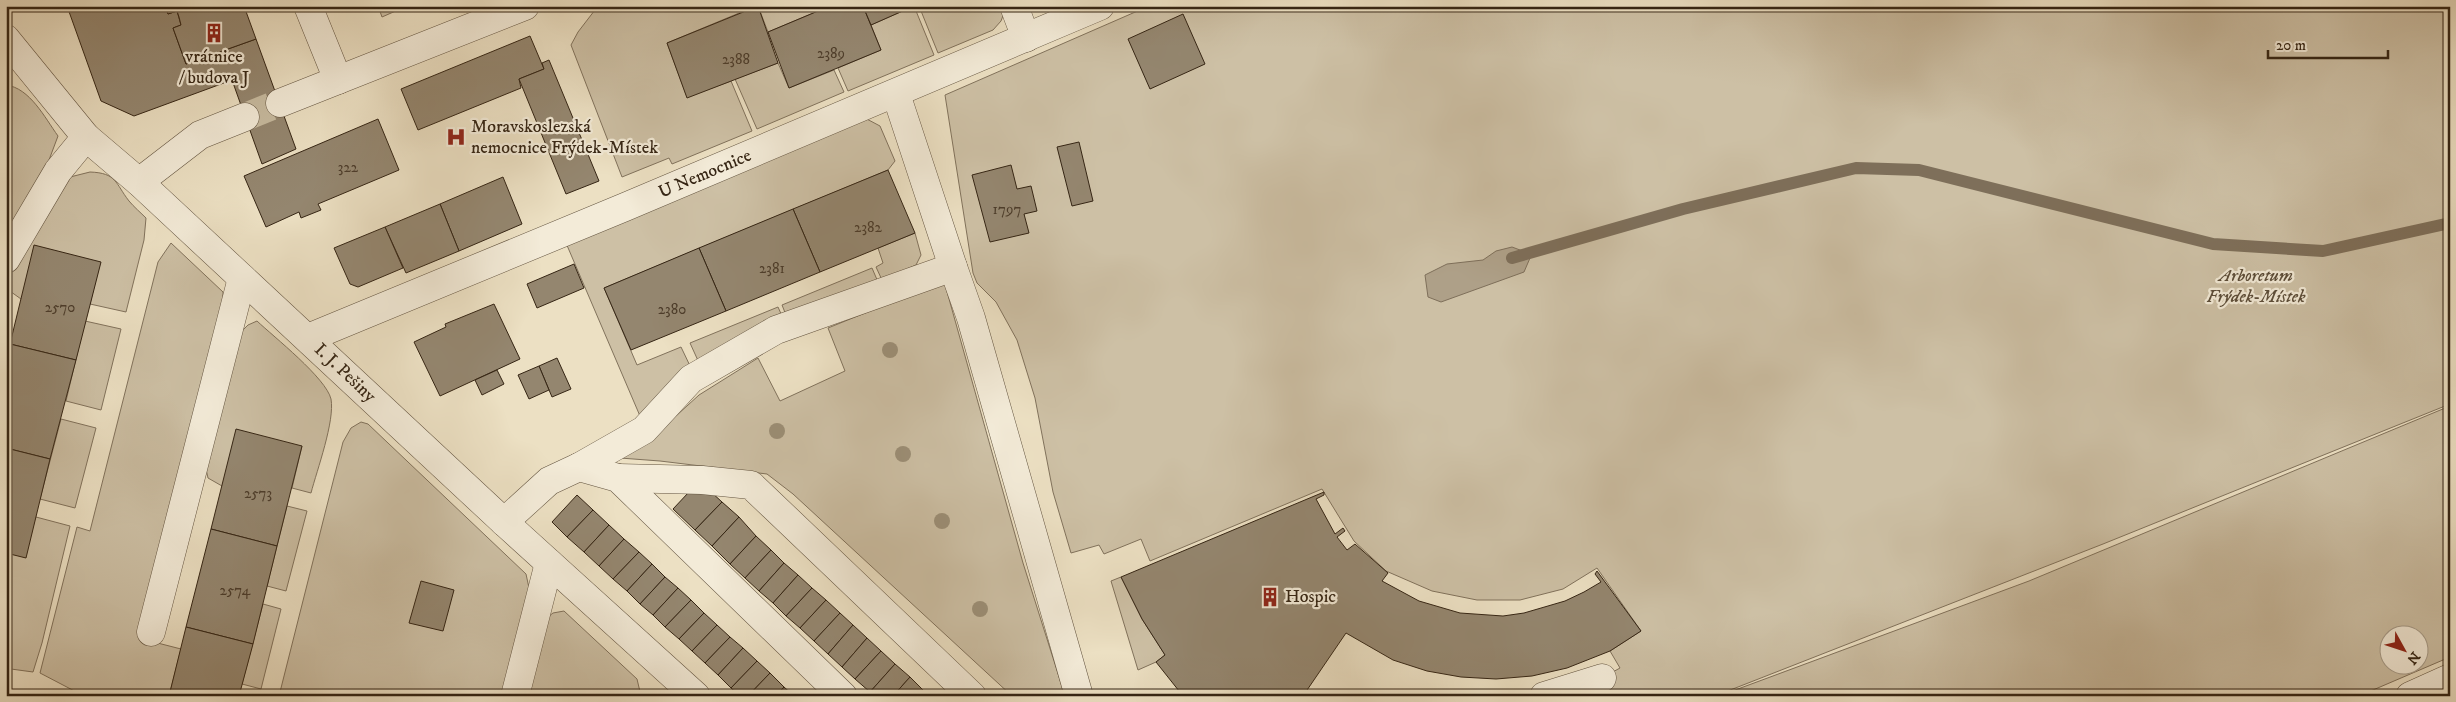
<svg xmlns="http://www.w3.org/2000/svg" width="2456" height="702" font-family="'IM FELL DW Pica',serif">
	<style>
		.green { fill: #cdc0a5; stroke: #81725c; fill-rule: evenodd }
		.water { fill: #aea088; stroke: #7e6f5a }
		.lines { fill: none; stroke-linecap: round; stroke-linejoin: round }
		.stream { stroke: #7e6f5a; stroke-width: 12 }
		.building { fill: #94866f; stroke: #352514 }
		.minor-tunnel { stroke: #c7bba0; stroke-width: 28; stroke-dasharray: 28 14; stroke-linecap: butt }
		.minor-casing { stroke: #635440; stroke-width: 29 }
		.minor { stroke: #f3ebd8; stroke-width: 28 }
		.tree { fill: #9c8f77 }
		.labels { text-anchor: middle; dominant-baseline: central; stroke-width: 4.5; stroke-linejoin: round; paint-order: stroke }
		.number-label { font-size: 15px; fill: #4d3d2b }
		.poi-label { font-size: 18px; fill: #352514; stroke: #f3ebd8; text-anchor: start }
		.street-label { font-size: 18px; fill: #352514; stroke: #f3ebd8 }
		.park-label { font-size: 18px; font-style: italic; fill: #5b4c38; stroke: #f3ebd8 }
	</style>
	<rect width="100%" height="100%" fill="#ece0c3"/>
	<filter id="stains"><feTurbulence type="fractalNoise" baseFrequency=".004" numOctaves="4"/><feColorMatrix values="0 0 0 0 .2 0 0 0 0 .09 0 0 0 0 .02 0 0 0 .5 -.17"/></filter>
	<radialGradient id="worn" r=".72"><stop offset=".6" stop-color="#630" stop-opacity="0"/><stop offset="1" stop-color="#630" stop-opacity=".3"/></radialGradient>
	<g class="green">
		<polygon points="378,6 407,6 382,17"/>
		<polygon points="598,6 756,6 667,43 687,97 731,81 752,131 672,164 669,158 622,177 571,45 578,32"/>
		<polygon points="758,6 830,6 768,32"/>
		<polygon points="914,6 934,55 848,91 838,68 881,50 871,25"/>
		<polygon points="919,6 1006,6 1006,8 1001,21 993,30 938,53"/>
		<polygon points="1149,6 2450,6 2450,404 2103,544 1715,696 1609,696 1602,678 1620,668 1610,651 1641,631 1597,568 1563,589 1520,600 1477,600 1432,591 1386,571 1354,541 1322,489 1150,561 1141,539 1104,554 1099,545 1071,553 1053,492 1035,398 1017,340 996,302 977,283 973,273 945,95"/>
		<polygon points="778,63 789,88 834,70 844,92 757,129 735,79"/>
		<path d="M6,85C30,88 45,118 58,136L46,168L6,240Z"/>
		<polygon points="863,117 880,126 895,161 888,170 604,288 637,365 681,347 692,370 640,416 566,243"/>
		<path d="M90,172C117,173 115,183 129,201C134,207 141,213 146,218L144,240L126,312L90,304L100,262L21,299L7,289V278L61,185L70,177Z"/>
		<polygon points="915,233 921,255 916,265 882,280 876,267 883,263 878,248"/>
		<polygon points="171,243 223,292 223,298 142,639 181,649 169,696 84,696 40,673 77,527 90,531 158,262"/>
		<polygon points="872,268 878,282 786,315 782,305"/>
		<polygon points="944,281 1023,563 1065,696 1012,696 793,494 767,474 660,461 620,458 653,437 699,395 758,358 780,401 845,371 828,328"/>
		<polygon points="778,307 782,316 700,365 690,343"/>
		<polygon points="85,321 121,329 101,410 66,401"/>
		<path d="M257,321C274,337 326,378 331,399C335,421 317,470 311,493L292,488L302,446L222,486L208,478L204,460L239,334L248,325Z"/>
		<path d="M2450,406V657L2359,696H1719L2029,581ZM2388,634H2418V664H2388Z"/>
		<polygon points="61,419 96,428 75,508 40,499"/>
		<polygon points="361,422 368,424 526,574 529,588 503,696 279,696 343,442 351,428"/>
		<polygon points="287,506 307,511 286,591 267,586"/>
		<polygon points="36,517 70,526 42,643 33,672 11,669 6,684 6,553"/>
		<polygon points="1121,577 1142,619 1165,655 1156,662 1138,670 1111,581"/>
		<polygon points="263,604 281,609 261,689 242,684"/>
		<polygon points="564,611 637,679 641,696 525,696 544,620 553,613"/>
	</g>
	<polygon class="water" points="1512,247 1528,253 1530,258 1524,272 1441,302 1428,297 1425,275 1447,264 1483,260 1496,251"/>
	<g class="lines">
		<polyline class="stream" points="1512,258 1683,209 1856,168 1919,170 2213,244 2323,251 2450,223"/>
	</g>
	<g class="building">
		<polygon points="67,6 165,6 168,14 177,11 181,25 173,28 186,64 256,39 296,149 262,164 232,80 134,116 101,101"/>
		<polygon points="165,6 244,6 256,39 186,64 173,28 181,25 179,17 177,11 168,14"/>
		<polygon points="758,6 778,63 687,98 667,43"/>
		<polygon points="830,6 863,6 881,50 789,88 768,32"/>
		<polygon points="863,6 914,6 871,25"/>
		<polygon points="1183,14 1205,64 1150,89 1128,39"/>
		<polygon points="530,36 544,69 519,79 521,88 418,130 401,89"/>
		<polygon points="549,60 599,181 566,194 519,79 544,69 542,63"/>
		<polygon points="378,119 399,170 318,204 321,210 301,218 299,212 266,227 244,176"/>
		<polygon points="1079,142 1093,201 1072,206 1057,147"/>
		<polygon points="1011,165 1017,189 1031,186 1037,211 1024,214 1029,233 990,242 972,175"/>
		<polygon points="888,170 915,233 820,272 793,209"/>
		<polygon points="503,177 522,224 459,251 440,204"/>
		<polygon points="440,204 459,251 406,273 385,227"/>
		<polygon points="793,209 820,272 726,311 699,248"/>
		<polygon points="385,227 403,268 358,287 350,284 334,248"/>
		<polygon points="34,245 101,262 76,360 10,344"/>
		<polygon points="699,248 726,311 631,350 604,288"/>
		<polygon points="574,264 584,288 537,308 527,284"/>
		<polygon points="494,304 520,359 440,396 414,342 446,327 445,324"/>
		<polygon points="10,344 76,360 50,459 6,448 6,358"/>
		<polygon points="557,358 571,389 552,397 539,366"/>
		<polygon points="539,366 549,390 529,399 518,375"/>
		<polygon points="497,370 504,384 482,395 475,380"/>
		<polygon points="236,429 302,446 277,546 211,529"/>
		<polygon points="6,448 50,459 26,558 6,553"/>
		<polygon points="710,491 722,502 695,530 673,509 689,492"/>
		<polygon points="1324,492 1324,495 1316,499 1335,534 1343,528 1345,531 1337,537 1347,550 1355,544 1388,573 1382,581 1419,601 1460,613 1503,616 1524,613 1565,601 1584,592 1601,582 1595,574 1597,571 1641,631 1610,651 1567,668 1532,676 1496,679 1461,677 1427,671 1393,660 1346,633 1303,696 1198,696 1195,693 1192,696 1183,696 1156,662 1165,655 1142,619 1121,577"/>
		<polygon points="577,495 593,510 567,537 552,522"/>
		<polygon points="722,502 739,517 712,546 695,530"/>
		<polygon points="593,510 609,525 584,552 567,537"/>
		<polygon points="739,517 756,536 730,564 712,546"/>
		<polygon points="609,525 624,539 599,566 584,552"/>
		<polygon points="211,529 277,546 253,644 186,627"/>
		<polygon points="756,536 771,550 745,578 730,564"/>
		<polygon points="624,539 639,552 613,579 599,566"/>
		<polygon points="771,550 784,563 759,591 745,578"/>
		<polygon points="639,552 652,564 627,591 613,579"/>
		<polygon points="784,563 798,575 773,603 759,591"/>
		<polygon points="652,564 665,577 640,604 627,591"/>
		<polygon points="798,575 812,588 786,616 773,603"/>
		<polygon points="665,577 678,588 653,615 640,604"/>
		<polygon points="421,581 454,590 443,631 409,623"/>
		<polygon points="678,588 691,600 665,627 653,615"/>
		<polygon points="812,588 826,600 800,628 786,616"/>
		<polygon points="691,600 704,613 679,639 665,627"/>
		<polygon points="826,600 840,613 814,641 800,628"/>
		<polygon points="704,613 717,625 692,651 679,639"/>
		<polygon points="840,613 853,625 828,654 814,641"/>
		<polygon points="717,625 730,637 705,663 692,651"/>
		<polygon points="853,625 867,638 842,667 828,654"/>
		<polygon points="186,627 253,644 239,696 169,696"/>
		<polygon points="730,637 743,648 718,675 705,663"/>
		<polygon points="867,638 881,651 855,679 842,667"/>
		<polygon points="743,648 757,661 731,688 718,675"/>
		<polygon points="881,651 895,664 870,692 855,679"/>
		<polygon points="757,661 770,673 748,696 740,696 731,688"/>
		<polygon points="895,664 910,677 893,696 873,696 870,692"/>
		<polygon points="770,673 784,687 776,696 748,696"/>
		<polygon points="910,677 923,690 918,696 893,696"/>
		<polygon points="784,687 794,696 776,696"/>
	</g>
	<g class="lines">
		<polyline class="minor-tunnel" points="245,117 280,103"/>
		<defs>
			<g id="minor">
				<polyline points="308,6 338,80"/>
				<polyline points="1014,6 1026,38"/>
				<polyline points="6,39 86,137 139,182 504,522 696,696"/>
				<polyline points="280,103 525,6"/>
				<polyline points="139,182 200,135 245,117"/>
				<polyline points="6,259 58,171 86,137"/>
				<polyline points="953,267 971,318 1079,696"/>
				<polyline points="308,338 625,207 1100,6"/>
				<polyline points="579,467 644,430 691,379 776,330 953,267 896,94"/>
				<polyline points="618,478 702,480 751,485 972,696"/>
				<polyline points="504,522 549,481 579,467 618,478 843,696"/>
				<polyline points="151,632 242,278"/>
				<polyline points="515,696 549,563"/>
				<polyline points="1544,696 1602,678"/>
				<polyline points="2410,696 2450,678"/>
			</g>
		</defs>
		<use href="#minor" class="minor-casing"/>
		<use href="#minor" class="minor"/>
	</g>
	<g class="tree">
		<circle cx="890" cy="350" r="8"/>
		<circle cx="777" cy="431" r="8"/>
		<circle cx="903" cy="454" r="8"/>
		<circle cx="942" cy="521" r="8"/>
		<circle cx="980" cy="609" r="8"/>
	</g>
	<defs>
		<symbol id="building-bare" viewBox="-9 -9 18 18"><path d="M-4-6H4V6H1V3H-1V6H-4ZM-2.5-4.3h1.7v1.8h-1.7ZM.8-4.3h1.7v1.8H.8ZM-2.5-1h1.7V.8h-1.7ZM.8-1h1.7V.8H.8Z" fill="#8f2418" stroke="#f3ebd8" stroke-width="2.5" paint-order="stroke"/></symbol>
		<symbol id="hospital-bare" viewBox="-9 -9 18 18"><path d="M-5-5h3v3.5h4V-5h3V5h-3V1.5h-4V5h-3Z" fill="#8f2418" stroke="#f3ebd8" stroke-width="2.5" paint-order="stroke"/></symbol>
	</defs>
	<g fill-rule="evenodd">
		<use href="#building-bare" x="200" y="19" width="28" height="28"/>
		<use href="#hospital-bare" x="442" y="123" width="28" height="28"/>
		<use href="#building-bare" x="1256" y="583" width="28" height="28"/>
	</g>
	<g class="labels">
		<g class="number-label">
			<text x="831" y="53">2389</text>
			<text x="736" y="59">2388</text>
			<text x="348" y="167">322</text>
			<text x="1007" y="209">1797</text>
			<text x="868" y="227">2382</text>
			<text x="772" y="268">2381</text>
			<text x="60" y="307">2570</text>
			<text x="672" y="309">2380</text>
			<text x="258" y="493">2573</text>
			<text x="235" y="590">2574</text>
		</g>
		<g class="poi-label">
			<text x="214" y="57" text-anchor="middle">vrátnice<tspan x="214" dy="21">/ budova J</tspan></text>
			<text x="471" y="127">Moravskoslezská<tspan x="471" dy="21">nemocnice Frýdek-Místek</tspan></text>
			<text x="1285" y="597">Hospic</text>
		</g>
		<g class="street-label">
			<text transform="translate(705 174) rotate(-23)">U Nemocnice</text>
			<text transform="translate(345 373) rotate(43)">I. J. Pešiny</text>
		</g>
		<g class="park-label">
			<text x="2256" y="276">Arboretum<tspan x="2256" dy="21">Frýdek-Místek</tspan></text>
		</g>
	</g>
	<rect width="2456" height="702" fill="none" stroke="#ece0c3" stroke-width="25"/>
	<rect x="8" y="8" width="2441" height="687" fill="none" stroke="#352514" stroke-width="2.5"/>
	<rect x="12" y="12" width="2431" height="677" fill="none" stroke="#352514"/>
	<g transform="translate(2404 650) rotate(130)"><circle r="24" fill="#f3ebd8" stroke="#a79c8a"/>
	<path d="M0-4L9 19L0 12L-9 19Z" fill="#8f2418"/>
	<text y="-8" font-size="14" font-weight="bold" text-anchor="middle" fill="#352514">N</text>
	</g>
	<path d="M2268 50v8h120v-8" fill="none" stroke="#352514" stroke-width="2.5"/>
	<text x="2276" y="50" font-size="15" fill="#352514" stroke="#f3ebd8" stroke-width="4" paint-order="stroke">20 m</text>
	<rect width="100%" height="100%" filter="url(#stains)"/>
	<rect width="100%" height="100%" fill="url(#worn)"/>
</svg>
